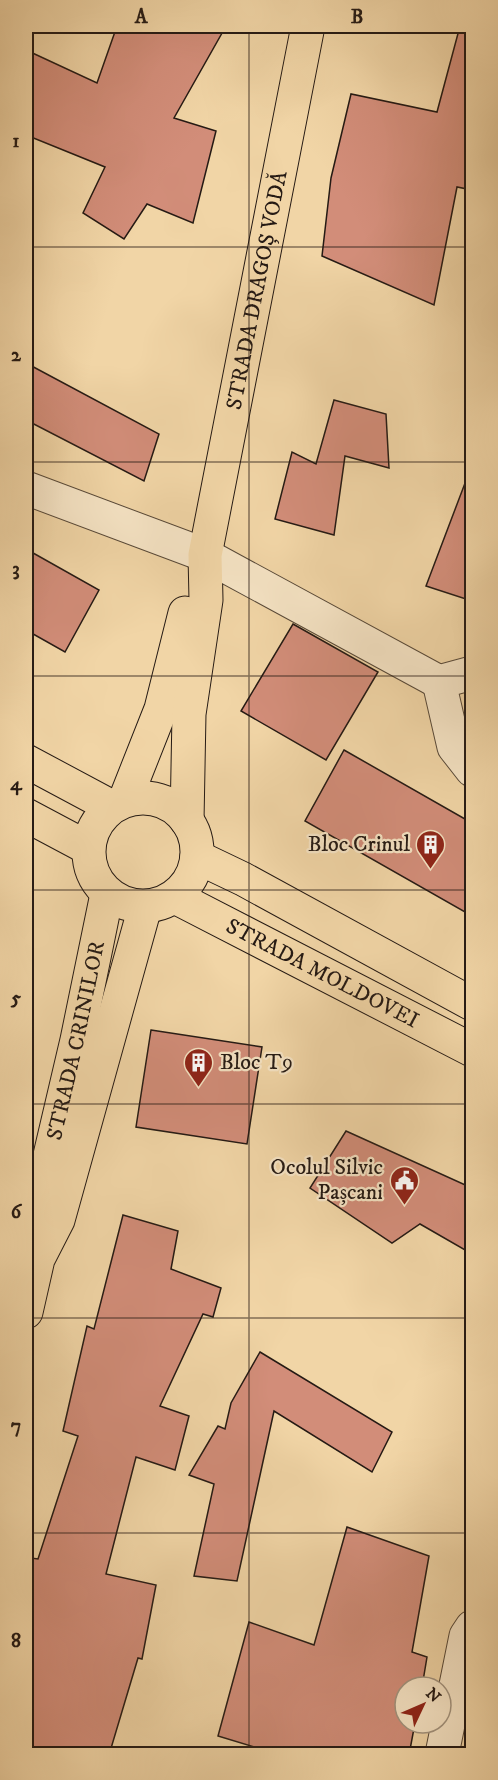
<svg xmlns="http://www.w3.org/2000/svg" width="498" height="1780" font-family="'IM FELL DW Pica',serif">
	<style>
		.building { fill: #d28d79; stroke: #251a14; stroke-width: 1.5 }
		.lines { fill: none; stroke-linecap: round; stroke-linejoin: round }
		.minor-casing { stroke: #584938; stroke-width: 35 }
		.major-casing { stroke: #251a14; stroke-width: 35 }
		.minor { stroke: #f6e4c5; stroke-width: 33 }
		.major { stroke: #f1d5a6; stroke-width: 33 }
		.grid { fill: none; stroke: #251a14; stroke-width: 1.5; stroke-opacity: 0.55 }
		.labels { text-anchor: middle; dominant-baseline: central; stroke-width: 4.5; stroke-linejoin: round; paint-order: stroke }
		.street-label { font-size: 22px; fill: #251a14; stroke: #f6e4c5 }
		.poi-label { font-size: 22px; fill: #251a14; stroke: #f6e4c5; text-anchor: end }
		.neatline { fill: none; stroke: #251a14; stroke-width: 2 }
		.grid-label { font-size: 20px; text-anchor: middle; font-weight: bold; fill: #251a14 }
	</style>
	<rect width="100%" height="100%" fill="#f1d5a6"/>
	<filter id="stains"><feTurbulence type="fractalNoise" baseFrequency=".00333" numOctaves="4"/><feColorMatrix values="0 0 0 0 .2 0 0 0 0 .09 0 0 0 0 .02 0 0 0 .5 -.17"/></filter>
	<radialGradient id="worn" r=".72"><stop offset=".6" stop-color="#630" stop-opacity="0"/><stop offset="1" stop-color="#630" stop-opacity=".3"/></radialGradient>
	<g class="building">
		<polygon points="117,26 226,26 174,118 216,131 193,223 147,204 124,239 83,213 105,167 26,135 26,50 97,83"/>
		<polygon points="460,26 472,26 472,190 457,187 434,305 322,256 331,178 351,94 437,112"/>
		<polygon points="26,363 159,434 144,481 26,420"/>
		<polygon points="334,400 386,414 389,468 345,456 334,535 275,519 292,452 316,464"/>
		<polygon points="470,470 472,471 472,601 426,586"/>
		<polygon points="26,549 99,590 65,652 26,630"/>
		<polygon points="293,624 378,672 326,760 241,711"/>
		<polygon points="344,750 472,823 472,916 305,821"/>
		<polygon points="151,1030 262,1047 247,1144 136,1127"/>
		<polygon points="346,1131 472,1188 472,1254 420,1224 392,1243 310,1188"/>
		<polygon points="123,1215 178,1231 171,1269 221,1288 213,1317 203,1314 160,1406 189,1416 175,1470 136,1457 106,1574 156,1585 142,1659 138,1658 109,1755 26,1755 26,1575 31,1558 38,1559 78,1436 63,1431 87,1326 94,1329"/>
		<polygon points="260,1352 392,1432 372,1472 274,1411 237,1581 194,1576 214,1484 189,1475 218,1426 225,1429 231,1403"/>
		<polygon points="347,1527 429,1556 412,1652 427,1657 422,1687 405,1687 405,1723 415,1723 409,1755 281,1755 218,1736 249,1622 314,1645"/>
	</g>
	<g class="lines">
		<defs>
			<g id="minor">
				<polyline points="26,488 205,555 439,682 472,673"/>
				<polyline points="439,682 454,747 472,770"/>
				<polyline points="442,1754 466,1636 472,1627"/>
			</g>
			<g id="major">
				<polyline points="26,761 112,807"/>
				<circle cx="143" cy="852" r="54"/>
				<polyline points="125,800 161,709 185,613"/>
				<polyline points="26,815 88,848"/>
				<path id="s1" d="M187,821L189,714L206,600L205,555L308,26"/>
				<polyline points="197,857 243,879 472,1004"/>
				<path id="s2" d="M175,897L472,1050"/>
				<path id="s3" d="M38,1243L36,1215L77,1040L107,894"/>
				<polyline points="26,1312 38,1259 58,1220 145,907"/>
			</g>
		</defs>
		<use href="#minor" class="minor-casing"/>
		<use href="#major" class="major-casing"/>
		<use href="#minor" class="minor"/>
		<use href="#major" class="major"/>
	</g>
	<path class="grid" d="M249,26V1754M26,247H472M26,462H472M26,676H472M26,890H472M26,1104H472M26,1318H472M26,1533H472"/>
	<defs>
		<symbol id="building-pin" viewBox="-11 -11 22 30"><path d="M0 17L-7.5 6A9.5 9.5 0 1 1 7.5 6Z" fill="#8f2418" stroke="#f6e4c5"/><path d="M-4-6H4V6H1V3H-1V6H-4ZM-2.5-4.3h1.7v1.8h-1.7ZM.8-4.3h1.7v1.8H.8ZM-2.5-1h1.7V.8h-1.7ZM.8-1h1.7V.8H.8Z" fill="#fff"/></symbol>
		<symbol id="civic-pin" viewBox="-11 -11 22 30"><path d="M0 17L-7.5 6A9.5 9.5 0 1 1 7.5 6Z" fill="#8f2418" stroke="#f6e4c5"/><path d="M-.6-6.5H3V-4.5H.6V-3L4-1V1h2V6H-6V1h2V-1L-.6-3ZM-1.2 2.5V6h2.4V2.5Z" fill="#fff"/></symbol>
	</defs>
	<g fill-rule="evenodd">
		<use href="#building-pin" x="414" y="828" width="33" height="45"/>
		<use href="#building-pin" x="182" y="1046" width="33" height="45"/>
		<use href="#civic-pin" x="388" y="1164" width="33" height="45"/>
	</g>
	<g class="labels">
		<g class="street-label">
			<text stroke="none"><textPath href="#s1" startOffset="537">STRADA DRAGOȘ VODĂ</textPath></text>
			<text stroke="none"><textPath href="#s2" startOffset="166">STRADA MOLDOVEI</textPath></text>
			<text stroke="none"><textPath href="#s3" startOffset="207">STRADA CRINILOR</textPath></text>
		</g>
		<g class="poi-label">
			<text x="410" y="844">Bloc Crinul</text>
			<text x="220" y="1062" text-anchor="start">Bloc T9</text>
			<text x="383" y="1167">Ocolul Silvic<tspan x="383" dy="25">Pașcani</tspan></text>
		</g>
	</g>
	<rect width="498" height="1780" fill="none" stroke="#f1d5a6" stroke-width="66"/>
	<g transform="translate(423 1705) rotate(46)"><circle r="28" fill="#f6e4c5" stroke="#a2937e" stroke-width="1.5"/>
	<path d="M0-4.5L10 22L0 15L-10 22Z" fill="#8f2418"/>
	<text y="-9" font-size="16" font-weight="bold" text-anchor="middle" fill="#251a14">N</text>
	</g>
	<rect x="33" y="33" width="432" height="1714" class="neatline"/>
	<g class="grid-label">
		<text x="141" y="23">A</text>
		<text x="357" y="23">B</text>
		<text x="16" y="147">1</text>
		<text x="16" y="361">2</text>
		<text x="16" y="575">3</text>
		<text x="16" y="790">4</text>
		<text x="16" y="1004">5</text>
		<text x="16" y="1218">6</text>
		<text x="16" y="1432">7</text>
		<text x="16" y="1647">8</text>
	</g>
	<rect width="100%" height="100%" filter="url(#stains)"/>
	<rect width="100%" height="100%" fill="url(#worn)"/>
</svg>
